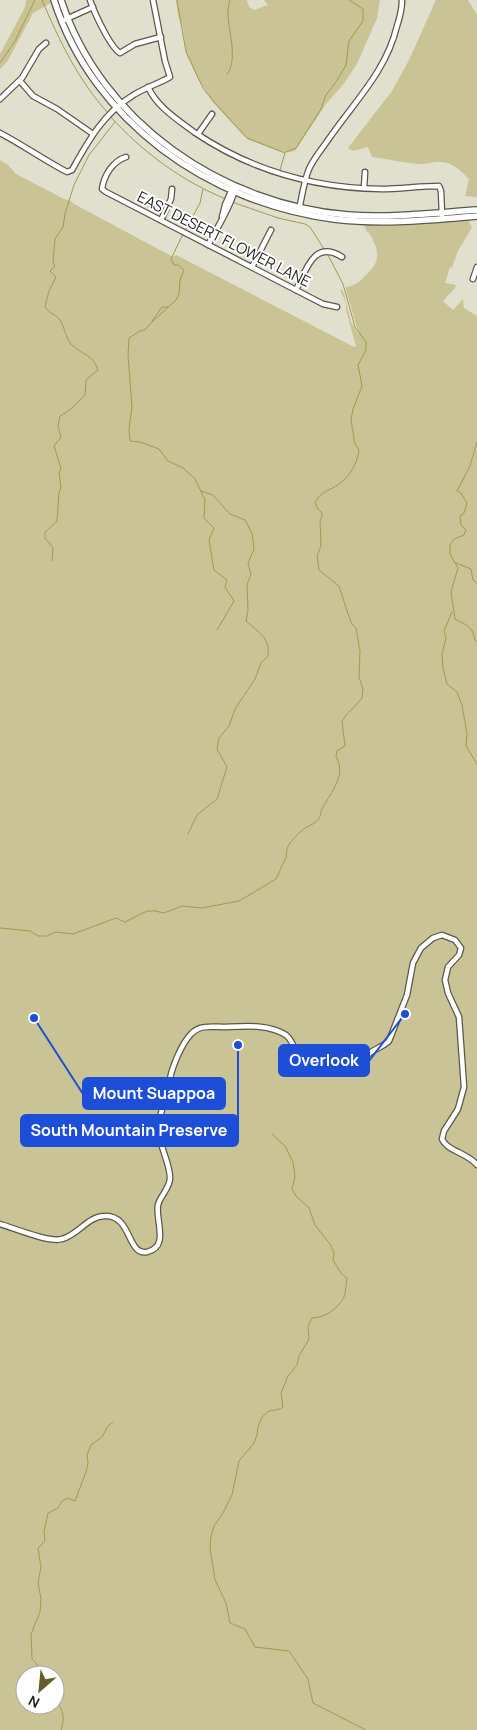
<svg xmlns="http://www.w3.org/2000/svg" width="477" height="1730" font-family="Manrope,sans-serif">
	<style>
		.green { fill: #cac395; fill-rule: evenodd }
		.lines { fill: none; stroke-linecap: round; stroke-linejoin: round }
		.stream { stroke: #a4994e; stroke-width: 1 }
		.street-casing { stroke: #5a584a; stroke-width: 7 }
		.secondary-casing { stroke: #5a584a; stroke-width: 8 }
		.street { stroke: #fff; stroke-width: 4.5 }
		.secondary { stroke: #fff; stroke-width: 5.5 }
		.labels { text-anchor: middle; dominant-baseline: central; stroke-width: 4; stroke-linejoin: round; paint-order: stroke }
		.street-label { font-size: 15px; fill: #201f19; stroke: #fff }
		.leader { fill: none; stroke: #1d4ed8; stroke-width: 2 }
		.callout-dot { fill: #1d4ed8; stroke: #fff; stroke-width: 2 }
		.callout { fill: #1d4ed8; stroke: #1d4ed8; stroke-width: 2 }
		.callout-label { font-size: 16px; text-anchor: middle; font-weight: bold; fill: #fff }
	</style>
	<rect width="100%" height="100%" fill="#e1dfce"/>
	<g class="green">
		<polygon points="26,0 56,0 33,13 7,62 0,69 0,54 25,7"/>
		<polygon points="176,0 247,0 249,7 254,10 268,5 264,0 380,0 377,18 357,64 342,86 326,104 295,151 284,153 249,140 242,134 212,101 197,77 186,53 183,28 178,16"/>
		<path d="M436,0H468L477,15V197L465,196L469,179C461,171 452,161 439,162C433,162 426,164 420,164C404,163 388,159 372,157L368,147L353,151L348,148L392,91L409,60Z"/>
		<path d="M0,160L7,164L16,174L64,199L71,201L74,204L173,257L176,255L354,347L356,346L346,310V303L340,290H342L344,294L351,322L359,335L346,290V287C355,286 360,281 366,275C380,262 380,253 371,236C368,231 365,231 365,226L410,225L468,220L472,227L457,253L452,268L450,267L445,283L456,285L455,288L443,301L453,310L463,299L464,308L477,316V1730H0ZM25,1675H55V1705H25Z"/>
	</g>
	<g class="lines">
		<g class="stream">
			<path d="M42,0C59,40 78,80 108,113"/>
			<polyline points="177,0 186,52 203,88 213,101 247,138 285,153 280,170"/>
			<polyline points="0,63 15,41 35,0"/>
			<path d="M227,74C238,61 229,32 228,16C227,11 229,5 230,0"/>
			<path d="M110,116C141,151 183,182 226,199"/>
			<polyline points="286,152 296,148 321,109 326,95 336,82 346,65 349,41 363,21 363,9 349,0"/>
			<polyline points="232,202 278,218 305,224 310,227 324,249"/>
			<polyline points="185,231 200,203 203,189"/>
			<polyline points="183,234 171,259 174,265 178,265 184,270 180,280 179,294 176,300 152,322 145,330 140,331 129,338 128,355 132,407 129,429 130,441 140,442 159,449 168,461 183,468 195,479 205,500 204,518 214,528 209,540 214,570 227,580 225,587 234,601 217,630"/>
			<polyline points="152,321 162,307 168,307"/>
			<path d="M477,442L470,466L457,491L461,493L467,503L464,513L460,516L461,525L466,530L464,535L454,539L450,545V554L458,568L451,592L455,619C467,625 473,627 475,640L477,641"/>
			<path d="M52,561L53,548L45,538V532L57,521L59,493L61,487L59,473L61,468L54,446L61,437L58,426L60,416C70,411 77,403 85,395L86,380L98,370C93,354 82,355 72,345C65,338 65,327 60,320C56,314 51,315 45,307L49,291L56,277L50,271L55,266L53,262L55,239L63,227L65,214L74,185L89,155L115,122"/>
			<polyline points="456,563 471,569 473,580 477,584"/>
			<polyline points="452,612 444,631 446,638 442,654 443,668 447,684 457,692 462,705 467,734 466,746 477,764"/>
			<path d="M188,834L197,815L217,799L227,767L217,749L219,738L229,726L235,709L255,679L261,663L268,656C270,637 259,633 246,621L248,610L247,585L251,574L248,563L254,549L252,533L245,520L230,514L213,495L201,491"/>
			<path d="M0,928L30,931L38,936H47L55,932L73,934L116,918L125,922L147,911H155L164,913L182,906L202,908L239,901L276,879C277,877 285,859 286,858C287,852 286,849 290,843C294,838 301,830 307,827C310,825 314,824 317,821C321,818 320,812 323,807C331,792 347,775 336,757L337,751L345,746L342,721L347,714L355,706L362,698L363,689L359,677L360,651L356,628L352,624L348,614L339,586L319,570L317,556L321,546L320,520L322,516V513L318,509L315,503C320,491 330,491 339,484C351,475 357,464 359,450L355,444L351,420L353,409L362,386L358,365L366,350V342L355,327L343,284L328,255"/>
			<path d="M272,1134L285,1146L293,1162L295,1177L292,1189L296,1196L309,1208L315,1225L330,1244L334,1253L333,1260L341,1273L347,1278C346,1283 346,1292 344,1297C338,1309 324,1318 312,1318L308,1326L309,1339L299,1356L297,1365L288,1376L281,1393L283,1407L280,1409L269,1411L262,1417L258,1427L257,1435L254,1443L239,1461L232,1495L223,1513L214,1526L211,1536L210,1548L215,1580L226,1603L230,1623L245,1629L255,1647L289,1651L308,1679L313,1703L366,1730"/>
			<polyline points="47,1675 32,1659 31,1634 40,1612 41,1599 38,1583 41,1567 38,1548 45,1541 44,1532 48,1513 58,1508 62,1501 67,1498 75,1501 86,1472 88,1463 87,1455 91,1445 102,1437 108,1426 113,1422"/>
			<path d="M55,1700C64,1711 65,1717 61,1730"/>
		</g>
		<defs>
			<g id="street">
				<path d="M90,0C94,12 110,47 120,53L135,44L161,37"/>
				<polyline points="62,21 93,7"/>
				<polyline points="20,81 33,96 57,109 93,134"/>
				<path d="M148,87C157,107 178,120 194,132C250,170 314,188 381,189C400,189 420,186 439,186L441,191L442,215"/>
				<polyline points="0,99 22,78 39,49 46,43"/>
				<path d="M0,133C23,145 44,160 67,172L72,170C88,141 104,113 132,96C144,88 158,84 170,77L165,61L153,0"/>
				<polyline points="198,134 212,114"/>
				<path d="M126,157C113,161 104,175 102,189L106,192L323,304L337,307"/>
				<polyline points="364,188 365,172"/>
				<path d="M299,210C302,196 304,181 309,169C314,158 322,149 328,140C354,102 386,72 397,26C400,17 402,9 402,0"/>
				<polyline points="222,217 225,205 233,187"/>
				<polyline points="161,220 171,199 172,189"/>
				<path d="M208,245C218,226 229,210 235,190"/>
				<polyline points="252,267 271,230"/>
				<polyline points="473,279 477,267"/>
				<path d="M296,290C306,270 314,239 342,257"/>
				<path d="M0,1224C14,1228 49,1243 62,1239C78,1235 88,1216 105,1216C132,1215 127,1256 147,1252C170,1247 155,1220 158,1205C160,1196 170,1188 170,1178C170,1165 162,1151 160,1138C158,1127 160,1114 164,1104C165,1101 168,1097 169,1094C170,1089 169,1084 170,1079C172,1067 182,1043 191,1034C200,1024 214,1027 226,1027C246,1026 269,1024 286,1035C295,1042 295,1056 303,1064C311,1073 339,1076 350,1071C358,1067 362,1058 370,1053C376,1048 383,1047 389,1041L407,995L413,963L421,948L433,938L442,935L455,940L461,948L459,955L448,967L445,980L448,993L459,1017L464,1087L458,1109L444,1131L442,1139C447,1151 468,1153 477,1165"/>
			</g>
			<g id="secondary">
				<path d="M54,0C93,122 210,203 334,219C381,225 429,220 477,216"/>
				<path d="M61,0C101,123 223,205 348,215C391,218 434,213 477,210"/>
			</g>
		</defs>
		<use href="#street" class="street-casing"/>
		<use href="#secondary" class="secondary-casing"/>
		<use href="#street" class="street"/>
		<use href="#secondary" class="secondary"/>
	</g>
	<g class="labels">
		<g class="street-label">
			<text transform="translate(224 239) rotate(27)">EAST DESERT FLOWER LANE</text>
		</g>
	</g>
	<path class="leader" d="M405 1014L369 1061M34 1018L83 1094M238 1045L238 1130"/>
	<g class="callout-dot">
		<circle cx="405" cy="1014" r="5"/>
		<circle cx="34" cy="1018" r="5"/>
		<circle cx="238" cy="1045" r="5"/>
	</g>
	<g class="callout">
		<rect x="279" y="1045" width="90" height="31" rx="5"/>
		<rect x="83" y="1078" width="142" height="31" rx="5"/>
		<rect x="21" y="1115" width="217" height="31" rx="5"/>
	</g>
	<g class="callout-label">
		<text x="324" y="1066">Overlook</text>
		<text x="154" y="1099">Mount Suappoa</text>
		<text x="129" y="1136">South Mountain Preserve</text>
	</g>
	<g transform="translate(40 1690) rotate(207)"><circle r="24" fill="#ffffff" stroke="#a6a5a3"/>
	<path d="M0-4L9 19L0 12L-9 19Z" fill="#655d2a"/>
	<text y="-8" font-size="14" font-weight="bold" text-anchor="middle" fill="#201f19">N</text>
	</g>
</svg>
